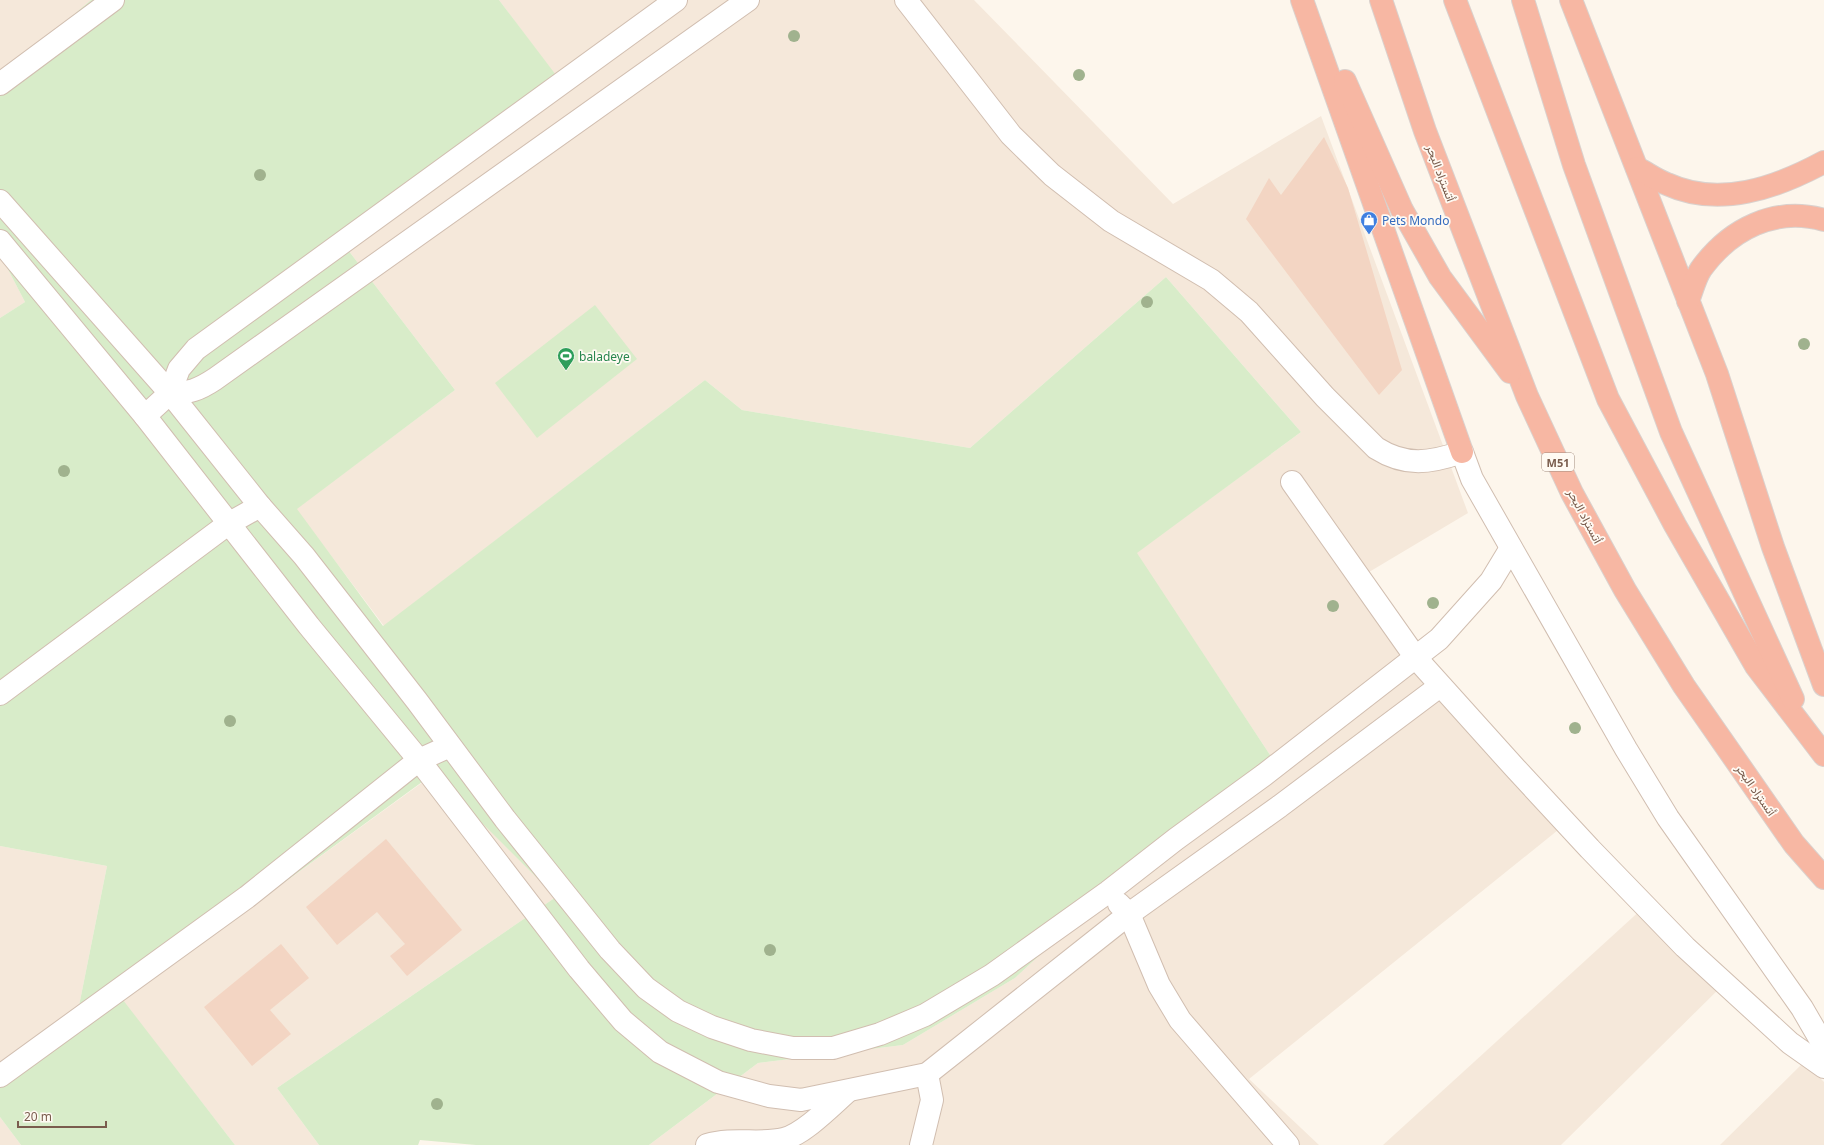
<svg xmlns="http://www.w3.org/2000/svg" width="1824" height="1145" font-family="'Noto Sans',Vazirmatn,sans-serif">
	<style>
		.residential { fill: #f5e8da }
		.green { fill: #d8ecc9 }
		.building { fill: #f3d5c3 }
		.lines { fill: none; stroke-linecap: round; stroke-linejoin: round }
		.street-casing { stroke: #d1beb0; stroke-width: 24 }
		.highway-casing { stroke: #dad1cd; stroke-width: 24 }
		.street { stroke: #fff; stroke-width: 22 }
		.highway { stroke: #f7b7a3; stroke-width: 22 }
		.tree { fill: #a0b28e }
		.labels { text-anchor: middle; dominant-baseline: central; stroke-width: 3.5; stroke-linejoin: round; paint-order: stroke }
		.shield { fill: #fffaf3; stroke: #a28b7f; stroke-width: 1 }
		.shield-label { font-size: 11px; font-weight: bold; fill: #7a5c4d }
		.street-label { font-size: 12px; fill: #7a5c4d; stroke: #fffaf3 }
		.shop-label { font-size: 12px; fill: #366cbe; stroke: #fffaf3; text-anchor: start }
		.leisure-label { font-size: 12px; fill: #27864d; stroke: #fffaf3; text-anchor: start }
	</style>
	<rect width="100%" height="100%" fill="#fdf6ec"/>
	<g class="residential">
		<polygon points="0,0 91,0 0,77"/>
		<polygon points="499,0 974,0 1173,204 1321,116 1468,513 1359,578 1563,826 1249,1079 1319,1145 649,1145 758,1063 903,1045 1015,978 1108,892 1276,764 1136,553 1301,432 1166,277 970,448 742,410 705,380 384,626 296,509 455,390 345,246 561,83"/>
		<polygon points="0,254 25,302 0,318"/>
		<polygon points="434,774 556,897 277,1088 319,1145 235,1145 122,1000"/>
		<polygon points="0,846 107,866 79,1006 0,1064"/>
		<polygon points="1644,907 1728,980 1561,1145 1383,1145"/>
		<polygon points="1804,1062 1824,1082 1824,1145 1720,1145"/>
		<polygon points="0,1117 21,1145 0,1145"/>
	</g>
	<g class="green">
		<polygon points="91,0 499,0 562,83 345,246 455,390 297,509 383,626 705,380 742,410 970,448 1166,277 1301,432 1137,553 1276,764 1108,892 1015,978 903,1045 758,1063 649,1145 476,1145 420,1140 418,1145 319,1145 277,1088 556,897 433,774 123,1000 235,1145 21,1145 0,1117 0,1064 79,1006 107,866 0,846 0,318 25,302 0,254 0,77"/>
		<polygon points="595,305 637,359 537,438 495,383"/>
	</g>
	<g class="building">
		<polygon points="1324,137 1348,188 1402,370 1379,395 1246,219 1269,178 1281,195"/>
		<polygon points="386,839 462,930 407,976 390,956 405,944 377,912 337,945 306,907"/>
		<polygon points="281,944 309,978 270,1010 291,1034 252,1066 204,1007"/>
	</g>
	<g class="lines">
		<defs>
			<g id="street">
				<path d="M906,0L1011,135L1052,175L1111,221L1211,280L1249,312L1325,397L1376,448C1406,467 1430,463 1462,452L1472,479L1626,749L1668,818L1802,1008L1824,1046"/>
				<polyline points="0,84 113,0"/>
				<polyline points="0,201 170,393 260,506 304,556 417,701 505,819 610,950 646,988 678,1011 712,1027 751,1040 793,1048 833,1048 880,1034 925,1015 992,975 1108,892 1176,839 1264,775 1439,639 1491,581 1511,548"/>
				<polyline points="0,241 145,416 309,626 419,760 579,969 623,1021 660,1052 718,1082 769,1096 801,1100 927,1074 1129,914 1280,806 1440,686"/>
				<path d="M170,393C188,394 200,389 215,379L748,0"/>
				<polyline points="145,416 170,393 179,369 196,349 676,0"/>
				<polyline points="1292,482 1416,658 1515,768 1590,849 1685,947 1790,1043 1824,1067"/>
				<polyline points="0,694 228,524 260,506"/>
				<polyline points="1119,904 1129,914 1159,985 1180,1020 1288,1145"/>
				<polyline points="0,1076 247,897 419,760 450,746"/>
				<path d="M707,1145C733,1137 760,1145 784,1139C804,1134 832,1105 848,1091"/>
				<polyline points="921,1145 932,1100 927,1074"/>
			</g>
			<g id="highway">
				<polyline points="1302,0 1462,452"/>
				<polyline points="1381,0 1425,131 1527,396 1572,493 1625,590 1684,686 1794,844 1824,878"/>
				<polyline points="1455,0 1608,399 1675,525 1756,666 1824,755"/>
				<polyline points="1523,0 1574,165 1671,432 1793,699"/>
				<polyline points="1571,0 1717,374 1773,547 1824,685"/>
				<polyline points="1345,81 1402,210 1440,277 1510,372"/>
				<path d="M1637,168C1647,173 1656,180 1667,184C1719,208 1776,188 1824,162"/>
				<path d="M1688,301C1692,291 1695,278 1701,269C1730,229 1775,206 1824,220"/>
			</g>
		</defs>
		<use href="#street" class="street-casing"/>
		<use href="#highway" class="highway-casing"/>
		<use href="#street" class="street"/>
		<use href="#highway" class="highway"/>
	</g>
	<g class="tree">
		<circle cx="794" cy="36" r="6"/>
		<circle cx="1079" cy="75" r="6"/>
		<circle cx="260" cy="175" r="6"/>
		<circle cx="1147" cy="302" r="6"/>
		<circle cx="1804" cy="344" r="6"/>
		<circle cx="64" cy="471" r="6"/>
		<circle cx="1433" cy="603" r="6"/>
		<circle cx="1333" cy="606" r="6"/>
		<circle cx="230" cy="721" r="6"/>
		<circle cx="1575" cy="728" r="6"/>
		<circle cx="770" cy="950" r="6"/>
		<circle cx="437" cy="1104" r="6"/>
	</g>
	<defs>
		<symbol id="shop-pin" viewBox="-11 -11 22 30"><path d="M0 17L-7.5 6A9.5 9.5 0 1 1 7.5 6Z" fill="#3f7fe0" stroke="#fffaf3"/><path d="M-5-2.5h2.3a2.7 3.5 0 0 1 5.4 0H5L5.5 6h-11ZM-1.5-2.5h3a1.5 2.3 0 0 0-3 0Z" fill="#fff"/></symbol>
		<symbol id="stadium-pin" viewBox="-11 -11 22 30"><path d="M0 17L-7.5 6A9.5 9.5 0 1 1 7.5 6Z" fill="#2e9e5b" stroke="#fffaf3"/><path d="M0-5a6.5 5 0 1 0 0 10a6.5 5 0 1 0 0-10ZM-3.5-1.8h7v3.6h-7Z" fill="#fff"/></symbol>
	</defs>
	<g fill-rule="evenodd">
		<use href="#shop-pin" x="1359" y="210" width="20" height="27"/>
		<use href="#stadium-pin" x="556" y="346" width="20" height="27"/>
	</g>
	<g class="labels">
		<rect class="shield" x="1542" y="453" width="32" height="18" rx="3"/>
		<g class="shield-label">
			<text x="1558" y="462">M51</text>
		</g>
		<g class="street-label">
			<text transform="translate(1441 173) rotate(69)">أتستراد البحر</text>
			<text transform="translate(1585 516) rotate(62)">أتستراد البحر</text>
			<text transform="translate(1756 790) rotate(55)">أتستراد البحر</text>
		</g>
		<g class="shop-label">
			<text x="1382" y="220">Pets Mondo</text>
		</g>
		<g class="leisure-label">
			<text x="579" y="356">baladeye</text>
		</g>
	</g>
	<path d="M18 1121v6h88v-6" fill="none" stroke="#7a5c4d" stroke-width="2"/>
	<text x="24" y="1121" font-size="12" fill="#7a5c4d" stroke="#fffaf3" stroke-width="3" paint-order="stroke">20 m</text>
</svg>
